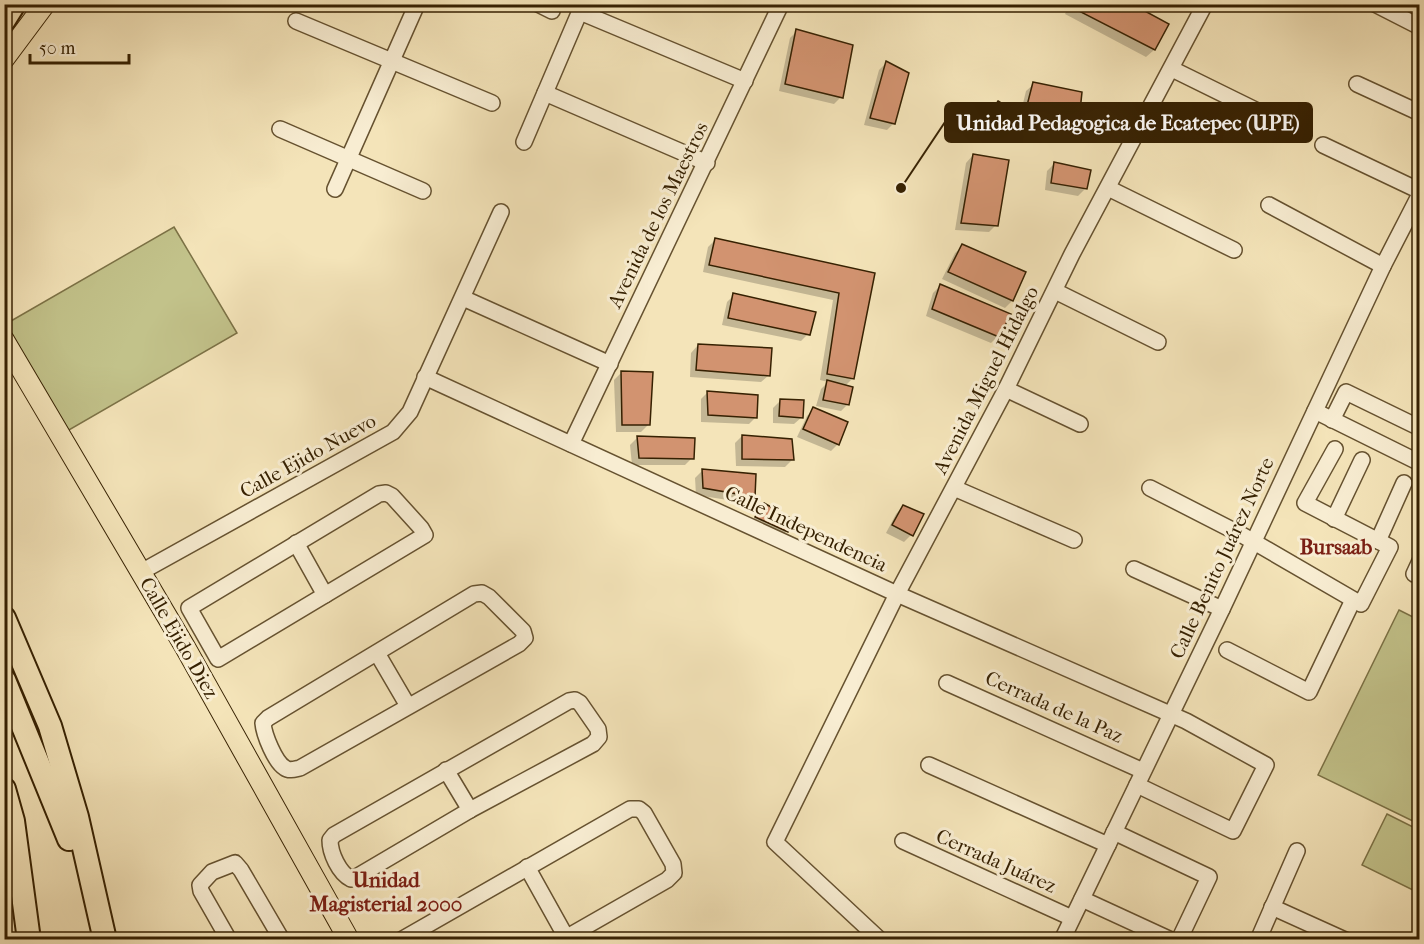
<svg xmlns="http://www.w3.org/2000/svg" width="1424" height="944" font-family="'IM FELL French Canon',serif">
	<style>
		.green { fill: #c2c28a; stroke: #7c7246; stroke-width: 1.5 }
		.shadow { fill: #0003 }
		.building { fill: #d29370; stroke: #362102; stroke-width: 1.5 }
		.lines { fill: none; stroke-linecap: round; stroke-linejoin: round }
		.minor-casing { stroke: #665230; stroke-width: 18 }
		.major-casing { stroke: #362102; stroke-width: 22 }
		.highway-casing { stroke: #362102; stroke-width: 26 }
		.minor { stroke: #f8edd2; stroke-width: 15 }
		.major { stroke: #f4e4b9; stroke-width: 20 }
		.highway { stroke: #f4e4b9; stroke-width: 22 }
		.labels { text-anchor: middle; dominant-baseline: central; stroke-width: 6; stroke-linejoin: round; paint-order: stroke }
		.street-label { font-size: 20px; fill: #362102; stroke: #f8edd2 }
		.neighbourhood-label { font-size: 21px; font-weight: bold; fill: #7a1f14; stroke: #f8edd2 }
		.leader { fill: none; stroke: #362102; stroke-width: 2 }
		.callout-dot { fill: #362102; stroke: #f8edd2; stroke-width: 2 }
		.callout { fill: #362102; stroke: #362102; stroke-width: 2 }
		.callout-label { font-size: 21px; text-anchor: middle; font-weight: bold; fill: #fff }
	</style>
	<rect width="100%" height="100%" fill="#f4e4b9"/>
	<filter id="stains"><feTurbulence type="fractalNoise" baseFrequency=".00333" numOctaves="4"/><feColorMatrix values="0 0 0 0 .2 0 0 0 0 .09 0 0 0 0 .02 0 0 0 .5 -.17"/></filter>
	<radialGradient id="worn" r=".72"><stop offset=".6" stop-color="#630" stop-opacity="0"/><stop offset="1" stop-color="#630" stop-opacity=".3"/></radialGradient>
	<g class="green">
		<polygon points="174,227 237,333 62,434 5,336 4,325"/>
		<polygon points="1399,610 1419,620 1419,824 1318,775"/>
		<polygon points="1387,814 1419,830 1419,893 1362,865"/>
	</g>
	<g class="shadow">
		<polygon points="1070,4 1129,4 1167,24 1154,50 1146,57 1065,14"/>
		<polygon points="797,31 841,97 834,104 779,91 790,38"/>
		<polygon points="886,63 894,123 887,130 864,125 879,70"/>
		<polygon points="1034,84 1078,110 1071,117 1061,116 1058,136 1051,143 1015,136 1026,91"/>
		<polygon points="973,155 996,225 989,232 955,230 966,163"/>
		<polygon points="1055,163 1085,189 1078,196 1045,190 1047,171"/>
		<polygon points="715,240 873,274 853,378 844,387 848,404 841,411 816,406 821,389 828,382 820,380 833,300 703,272 708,247"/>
		<polygon points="963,246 1012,301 1005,308 942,279 955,253"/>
		<polygon points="940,286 998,336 991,343 926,316 933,293"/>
		<polygon points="734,295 808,334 801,341 722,325 727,302"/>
		<polygon points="698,345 769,375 761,382 690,377 691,353"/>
		<polygon points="621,373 648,425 641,432 616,432 614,380"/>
		<polygon points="708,392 756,417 749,424 701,422 701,399"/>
		<polygon points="780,401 802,417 794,424 773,423 773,408"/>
		<polygon points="814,409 838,444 831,451 797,437 807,416"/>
		<polygon points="742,436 792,460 785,467 736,466 735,443"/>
		<polygon points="637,438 693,440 692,458 685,465 632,465 630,445"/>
		<polygon points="702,471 754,496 747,503 696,495 695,478"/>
		<polygon points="764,505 787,531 780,538 749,525"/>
		<polygon points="903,506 911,535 904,542 886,533 896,514"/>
	</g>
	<g class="building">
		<polygon points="1072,4 1132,4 1169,24 1155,50 1071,7"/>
		<polygon points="796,29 853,45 843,98 785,84"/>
		<polygon points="886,61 909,73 895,124 870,118"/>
		<polygon points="1033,82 1082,92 1080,111 1063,108 1060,137 1021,129"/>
		<polygon points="998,101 1006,106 996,122 987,118"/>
		<polygon points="973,154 1009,160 998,226 961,223"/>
		<polygon points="1054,162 1091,170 1087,189 1051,183"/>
		<polygon points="715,238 875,273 854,379 827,374 839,293 709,265"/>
		<polygon points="962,244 1026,272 1013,301 948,272"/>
		<polygon points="940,284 1011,314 999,337 932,309"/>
		<polygon points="733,293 816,312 810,335 728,318"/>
		<polygon points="698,344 772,348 770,376 696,370"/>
		<polygon points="621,371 653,372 650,425 622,425"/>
		<polygon points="827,380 853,387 849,405 823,400"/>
		<polygon points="707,391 758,395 757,418 708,415"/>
		<polygon points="780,399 804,400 803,418 779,416"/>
		<polygon points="813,407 848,422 839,445 803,429"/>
		<polygon points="742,435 792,439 794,460 742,459"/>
		<polygon points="637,436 695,438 694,459 639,458"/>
		<polygon points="702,469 756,474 755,497 703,488"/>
		<polygon points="764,503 794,520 788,532 755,517"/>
		<polygon points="903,505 924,514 913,536 892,525"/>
	</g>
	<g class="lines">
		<defs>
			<g id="minor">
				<polyline points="538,4 552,11"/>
				<polyline points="1375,4 1420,27"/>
				<polyline points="580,12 745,81"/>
				<polyline points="296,21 492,103"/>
				<polyline points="1172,69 1298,131"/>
				<polyline points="1357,84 1420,113"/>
				<polyline points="545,93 707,163"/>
				<polyline points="280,129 423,191"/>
				<polyline points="524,142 583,4"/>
				<polyline points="1323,145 1420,191"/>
				<polyline points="1108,188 1234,250"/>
				<polyline points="335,189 417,4"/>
				<polyline points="1269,205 1383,266"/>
				<polyline points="1055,291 1158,342"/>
				<polyline points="463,298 610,364"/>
				<polyline points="425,377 897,594 1186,721 1266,765 1233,831 1137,785"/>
				<polyline points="1006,389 1080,424"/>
				<polyline points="1315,411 1420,463"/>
				<polyline points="1332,420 1346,392 1420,428"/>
				<polyline points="571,444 781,4"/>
				<polyline points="954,488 1074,540"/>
				<polyline points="1150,488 1242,535 1361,604 1390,547 1305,503 1335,449"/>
				<polygon points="386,493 392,496 421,528 425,535 218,659 189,608 379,494"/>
				<polyline points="1334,519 1362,460"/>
				<polyline points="1378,541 1404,483"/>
				<polyline points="296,543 325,595"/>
				<polyline points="1420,561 1414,574 1420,576"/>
				<polyline points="1134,569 1222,609"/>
				<polyline points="141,572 393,432 410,412 501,212"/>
				<path d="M482,593L489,597L523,631L525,638L519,644L300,768C295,769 289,771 285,768C275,762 264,735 263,723L268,718L474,594Z"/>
				<polyline points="1227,650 1309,692 1353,600"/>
				<polyline points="377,653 408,706"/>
				<polyline points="947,683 1143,771"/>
				<path d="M575,700L580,703L598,729L599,737L593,744L470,810L358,876L351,879C339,873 330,853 330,840L334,835L569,701Z"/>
				<polyline points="929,765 1108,845"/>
				<polyline points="446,770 470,810"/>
				<polyline points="1114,832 1209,877 1179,940"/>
				<polyline points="903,841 1072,918"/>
				<polyline points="527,867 566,937"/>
				<polyline points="1082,899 1171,940"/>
				<polyline points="1272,907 1345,940"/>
				<polyline points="878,938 775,842 897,594 1006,389 1072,254 1205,4"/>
				<polyline points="229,940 201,891 200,885 212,872 235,863 241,870 282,940"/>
				<polyline points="401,940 630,809 639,809 644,813 673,864 674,873 667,880 562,940"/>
				<polyline points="1062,940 1222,609 1383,266 1420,194"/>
				<polyline points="1258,940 1297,851"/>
			</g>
			<g id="major">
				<polyline points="4,59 45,4"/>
				<polyline points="4,340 185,647 349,940"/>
			</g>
			<g id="highway">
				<polyline points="4,20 14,4"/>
				<polyline points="4,618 50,726 77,817 105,940"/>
				<polyline points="4,680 69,839"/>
				<polyline points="4,789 13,821 29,940"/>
			</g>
		</defs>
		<use href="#minor" class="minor-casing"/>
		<use href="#major" class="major-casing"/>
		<use href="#highway" class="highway-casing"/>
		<use href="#minor" class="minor"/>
		<use href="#major" class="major"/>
		<use href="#highway" class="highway"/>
	</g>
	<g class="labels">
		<g class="street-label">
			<text transform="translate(658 215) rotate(-64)">Avenida de los Maestros</text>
			<text transform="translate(986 380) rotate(-63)">Avenida Miguel Hidalgo</text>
			<text transform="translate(308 456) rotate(-29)">Calle Ejido Nuevo</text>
			<text transform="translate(806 529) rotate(25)">Calle Independencia</text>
			<text transform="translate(1222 558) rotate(-65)">Calle Benito Juárez Norte</text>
			<text transform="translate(179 638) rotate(60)">Calle Ejido Diez</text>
			<text transform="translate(1054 707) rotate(24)">Cerrada de la Paz</text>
			<text transform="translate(996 861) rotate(24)">Cerrada Juárez</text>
		</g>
		<g class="neighbourhood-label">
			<text x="1336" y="547">Bursaab</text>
			<text x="386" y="880">Unidad<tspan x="386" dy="24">Magisterial 2000</tspan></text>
		</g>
	</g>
	<path class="leader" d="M901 188L945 122"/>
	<circle class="callout-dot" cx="901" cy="188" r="6"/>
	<rect class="callout" x="945" y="103" width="367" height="39" rx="6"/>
	<g class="callout-label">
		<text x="1128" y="130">Unidad Pedagogica de Ecatepec (UPE)</text>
	</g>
	<rect width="1424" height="944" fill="none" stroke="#f4e4b9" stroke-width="24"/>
	<rect x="6" y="6" width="1412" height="932" fill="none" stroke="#362102" stroke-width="3"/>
	<rect x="12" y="12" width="1400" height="920" fill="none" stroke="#362102" stroke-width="1.5"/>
	<path d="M30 54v9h99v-9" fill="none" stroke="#362102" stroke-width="3"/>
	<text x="39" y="54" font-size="18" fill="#362102" stroke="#f8edd2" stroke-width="4.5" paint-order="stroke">50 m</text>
	<rect width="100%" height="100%" filter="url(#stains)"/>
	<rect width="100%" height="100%" fill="url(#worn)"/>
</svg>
